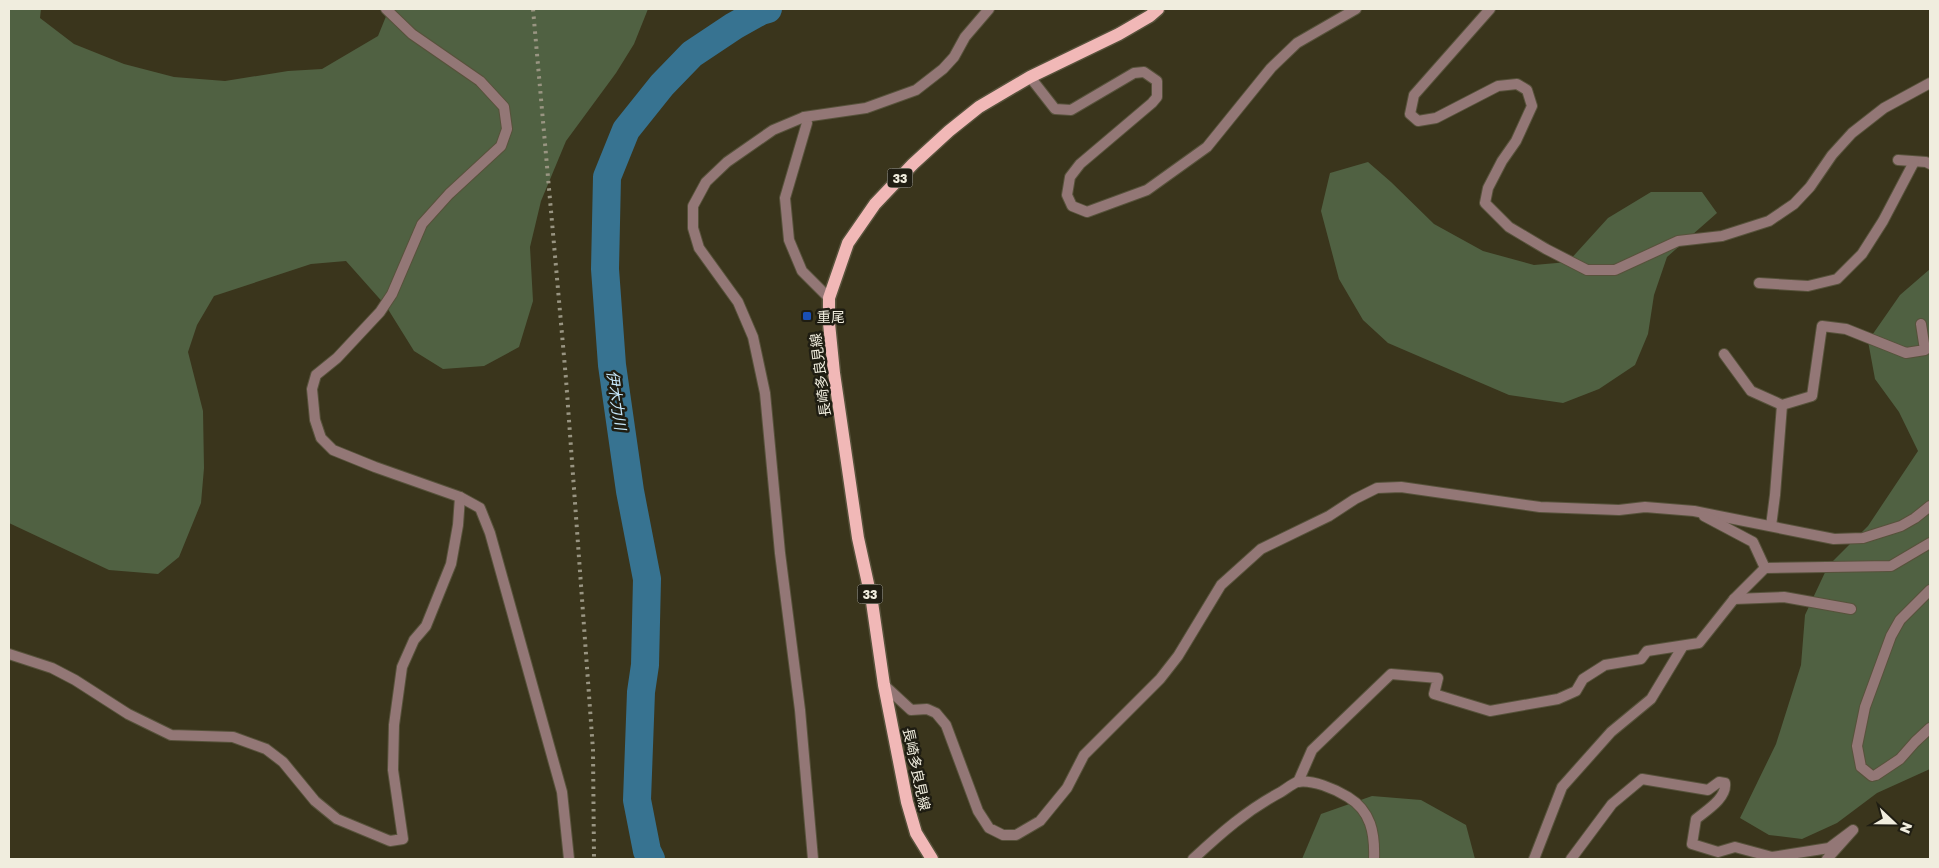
<svg xmlns="http://www.w3.org/2000/svg" width="1939" height="868" font-family="'Golos Text','Noto Sans JP',sans-serif">
	<style>
		.green { fill: #506142 }
		.lines { fill: none; stroke-linecap: round; stroke-linejoin: round }
		.river { stroke: #377391; stroke-width: 28 }
		.minor-casing { stroke: #57523b; stroke-width: 12 }
		.primary-casing { stroke: #57523b; stroke-width: 15 }
		.minor { stroke: #937776; stroke-width: 10 }
		.primary { stroke: #f1b8b7; stroke-width: 12 }
		.rail { stroke: #999582; stroke-width: 4; stroke-dasharray: 2.5 5; stroke-linecap: butt }
		.transit-dot { fill: #1a4fb4; stroke: #1f1d12; stroke-width: 2 }
		.labels { text-anchor: middle; dominant-baseline: central; stroke-width: 5; stroke-linejoin: round; paint-order: stroke }
		.shield { fill: #1f1d12; stroke: #b1afa1; stroke-width: 1 }
		.shield-label { font-size: 12px; font-weight: bold; fill: #f0edde }
		.poi-label { font-size: 14px; fill: #f0edde; stroke: #1f1d12; text-anchor: start }
		.street-label { font-size: 14px; fill: #f0edde; stroke: #1f1d12 }
		.water-label { font-size: 15px; font-style: italic; fill: #c6e7fa; stroke: #1f1d12 }
	</style>
	<rect width="100%" height="100%" fill="#3a351c"/>
	<g class="green">
		<polygon points="9,9 41,9 40,18 74,44 124,64 174,77 225,81 288,71 322,69 378,36 389,9 648,9 634,44 616,73 566,141 541,201 530,247 533,301 519,347 484,366 443,369 414,351 386,306 346,261 311,264 214,296 197,325 188,352 203,411 204,468 201,503 179,557 158,574 109,570 9,523"/>
		<polygon points="1368,162 1391,182 1434,224 1483,251 1534,265 1568,262 1608,218 1651,192 1702,192 1717,213 1667,257 1654,295 1648,334 1635,365 1599,389 1563,403 1509,395 1388,343 1363,320 1339,279 1321,211 1330,173"/>
		<polygon points="1930,269 1930,769 1877,793 1837,823 1802,839 1769,835 1740,818 1776,744 1801,665 1805,615 1828,566 1868,526 1918,451 1899,412 1875,379 1868,341 1900,295"/>
		<polygon points="1372,796 1421,800 1466,825 1475,859 1302,859 1321,814"/>
	</g>
	<g class="lines">
		<polyline class="river" points="651,859 647,851 637,800 641,692 645,665 647,579 630,491 612,365 605,269 607,177 626,130 662,85 692,54 734,26 761,11 768,9"/>
		<defs>
			<g id="minor">
				<polyline points="386,9 412,34 480,81 504,107 507,129 501,146 449,194 422,224 392,294 380,312 337,358 316,375 312,389 315,420 321,438 333,450 375,467 460,497 480,508 490,533 562,792 569,859"/>
				<polyline points="1490,9 1414,95 1410,114 1418,121 1436,118 1498,86 1517,84 1527,90 1532,106 1516,141 1502,161 1488,188 1485,203 1509,227 1546,249 1587,270 1615,270 1678,241 1722,236 1769,221 1794,204 1810,187 1832,155 1852,133 1884,108 1930,83"/>
				<polyline points="1030,77 1055,109 1071,110 1134,73 1144,72 1157,81 1157,97 1152,103 1080,164 1070,177 1067,195 1072,206 1087,212 1147,190 1207,147 1271,68 1297,43 1356,9"/>
				<polyline points="804,117 807,123 785,198 789,240 802,271 829,298"/>
				<polyline points="1898,160 1926,162 1930,164"/>
				<polyline points="1759,283 1808,286 1837,279 1862,254 1883,221 1914,162"/>
				<polyline points="1724,354 1751,391 1782,405 1812,396 1822,326 1846,329 1906,353 1925,350 1921,324"/>
				<polyline points="1771,526 1775,495 1782,405"/>
				<polyline points="1765,568 1891,566 1930,543"/>
				<polyline points="1930,590 1900,620 1891,636 1865,707 1857,746 1861,767 1872,776 1876,775 1900,759 1915,742 1930,728"/>
				<polyline points="1734,599 1784,597 1851,609"/>
				<polyline points="9,654 52,668 75,680 128,714 171,735 233,737 266,749 283,762 315,801 337,819 390,841 403,839 393,770 394,725 402,667 414,640 426,626 451,564 458,525 460,497"/>
				<polyline points="884,685 911,710 927,709 936,713 946,725 978,811 989,828 1003,835 1016,835 1040,821 1067,788 1084,755 1160,679 1178,656 1221,585 1261,549 1329,516 1355,499 1377,488 1401,487 1540,507 1619,510 1645,507 1694,511 1834,539 1863,538 1901,526 1915,518 1930,506"/>
				<polyline points="1298,782 1312,750 1391,674 1438,678 1434,694 1490,711 1558,699 1576,691 1583,679 1605,665 1641,659 1647,651 1699,643 1734,599 1765,568 1753,542 1704,516"/>
				<polyline points="813,859 800,710 780,553 765,393 753,337 738,302 699,248 693,228 693,206 706,182 727,162 773,130 804,117 866,108 916,90 943,69 954,57 965,37 989,9"/>
				<path d="M1193,859C1221,833 1247,810 1281,792C1286,789 1292,784 1297,782C1312,779 1335,789 1348,797C1371,811 1375,833 1374,859"/>
				<polyline points="1534,859 1562,787 1611,732 1651,699 1683,646"/>
				<path d="M1571,859L1612,804L1642,779L1708,790L1719,782L1725,783C1727,798 1707,810 1696,819L1692,844L1718,852L1735,847L1772,857L1829,848L1853,830L1827,859"/>
			</g>
			<polyline id="primary" points="932,859 916,833 907,802 884,685 872,602 858,538 834,373 829,323 829,298 848,243 875,204 913,164 949,131 979,107 1030,77 1119,34 1150,16 1158,9"/>
		</defs>
		<use href="#minor" class="minor-casing"/>
		<use href="#primary" class="primary-casing"/>
		<use href="#minor" class="minor"/>
		<use href="#primary" class="primary"/>
		<polyline class="rail" points="533,9 566,379 593,750 594,859"/>
	</g>
	<rect class="transit-dot" x="802" y="311" width="10" height="10" rx="2.5"/>
	<g class="labels">
		<g class="shield">
			<rect x="887.5" y="168.5" width="25" height="19" rx="4"/>
			<rect x="857.5" y="584.5" width="25" height="19" rx="4"/>
		</g>
		<g class="shield-label">
			<text x="900" y="178">33</text>
			<text x="870" y="594">33</text>
		</g>
		<g class="poi-label">
			<text x="817" y="316">重尾</text>
		</g>
		<g class="street-label">
			<text transform="translate(820 375) rotate(-97)">長崎多良見線</text>
			<text transform="translate(917 769) rotate(78)">長崎多良見線</text>
		</g>
		<g class="water-label">
			<text transform="translate(617 400) rotate(82)">伊木力川</text>
		</g>
	</g>
	<rect width="1939" height="868" fill="none" stroke="#f0edde" stroke-width="20"/>
	<g transform="translate(1894 823) rotate(112)" stroke="#1f1d12" stroke-width="4" paint-order="stroke">
	<path d="M0-4L9 19L0 12L-9 19Z" fill="#f0edde"/>
	<text y="-8" font-size="14" font-weight="bold" text-anchor="middle" fill="#f0edde">N</text>
	</g>
</svg>
